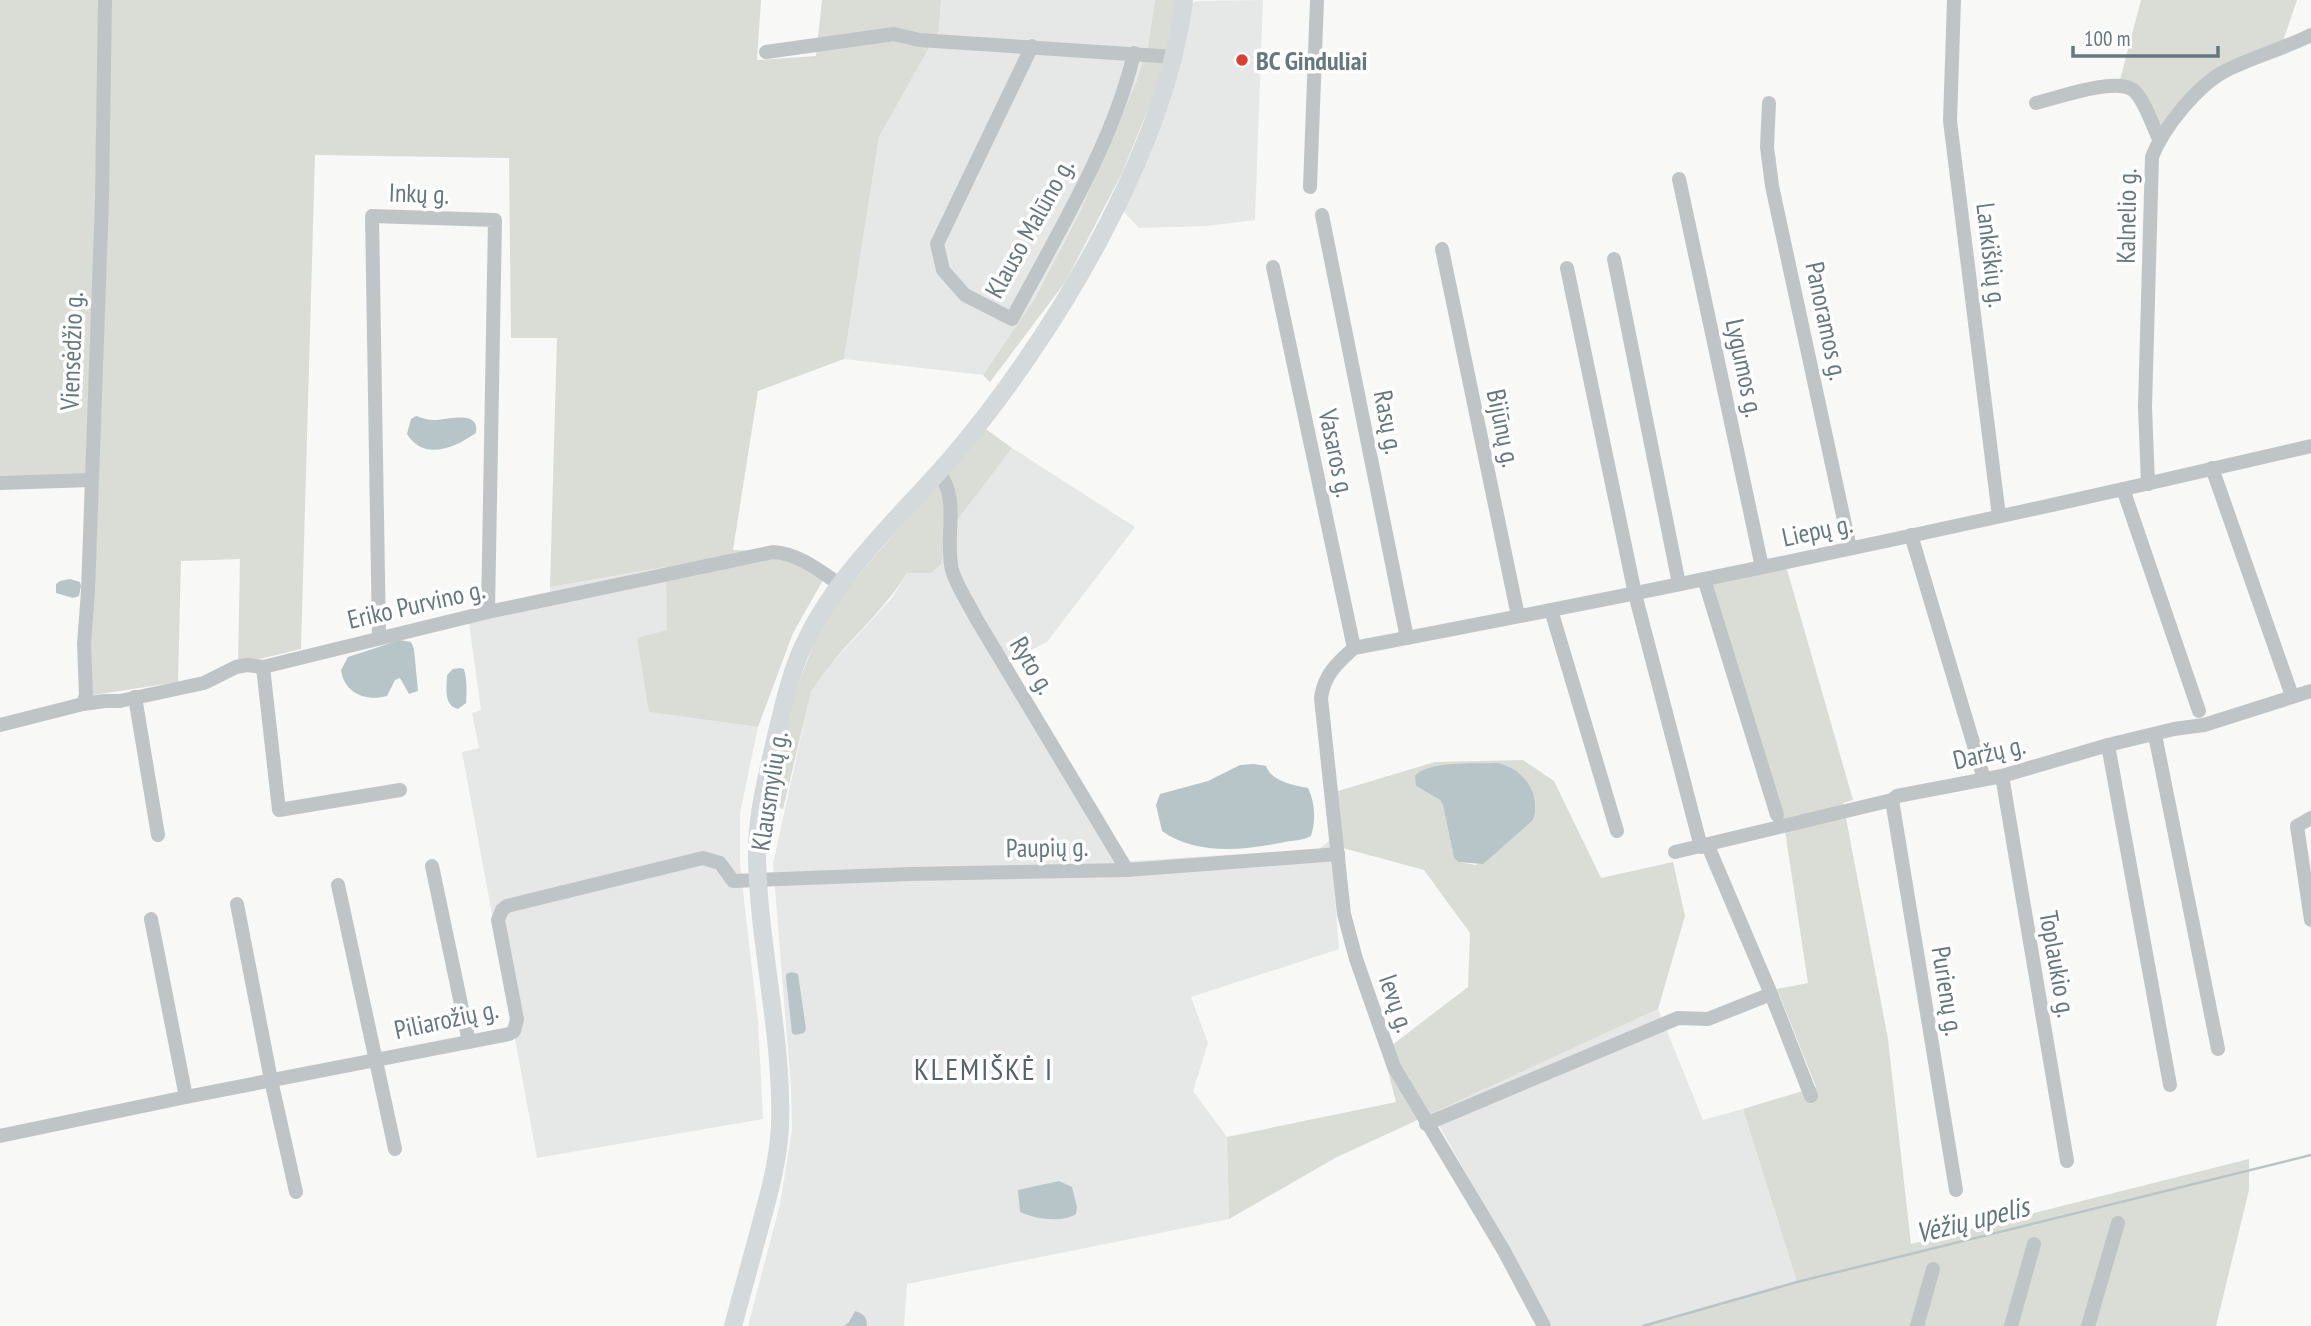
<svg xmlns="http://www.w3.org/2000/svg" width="2311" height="1326" font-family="'PT Sans Narrow',sans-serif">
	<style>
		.built { fill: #e6e8e7 }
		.green { fill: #d9ddd5; fill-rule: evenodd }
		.water { fill: #b7c5c8 }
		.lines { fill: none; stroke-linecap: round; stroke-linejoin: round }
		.stream { stroke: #b7c5c8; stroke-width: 2.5 }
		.minor { stroke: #bfc5c7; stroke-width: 14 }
		.major { stroke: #d4d9db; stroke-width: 18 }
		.poi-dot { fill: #dc3f32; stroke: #fff; stroke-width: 2.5 }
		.labels { text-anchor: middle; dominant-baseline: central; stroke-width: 7; stroke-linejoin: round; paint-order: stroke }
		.poi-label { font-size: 26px; font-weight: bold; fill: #64787f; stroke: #fff; text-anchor: start }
		.street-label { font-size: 26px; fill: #64787f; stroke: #fff }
		.water-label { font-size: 28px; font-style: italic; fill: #5f767a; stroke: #fff }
		.quarter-label { font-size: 30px; letter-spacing: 2px; fill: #56656b; stroke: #fff }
	</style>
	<rect width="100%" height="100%" fill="#f8f8f6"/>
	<g class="built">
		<polygon points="941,0 1155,0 1148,46 1137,80 1080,212 1035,298 983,375 844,359 879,137 939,30"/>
		<polygon points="1263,0 1255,220 1206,226 1139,228 1122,210 1192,3 1196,1"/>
		<polygon points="1012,448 1135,527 1047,642 1002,665 1117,862 1319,849 1328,842 1330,836 1339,949 1191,997 1208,1043 1193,1091 1227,1137 1229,1219 907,1284 904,1326 748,1326 780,1204 792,1130 791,1088 773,864 811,691 820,676 892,598 907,573 943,539"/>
		<polygon points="667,567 667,630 649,712 758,727 740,813 740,865 758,1021 763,1119 537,1158 462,752 479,748 472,713 481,710 469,623 550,606 550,587"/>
		<polygon points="1658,1009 1703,1120 1743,1109 1797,1282 1643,1326 1552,1326 1432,1113"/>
	</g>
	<g class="green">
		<polygon points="0,0 761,0 757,60 816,56 822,0 941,0 939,30 879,137 844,359 758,391 733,550 786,552 826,575 793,633 758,727 649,712 637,638 667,630 666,567 550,587 557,338 511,338 509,158 315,155 301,649 238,664 240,559 181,561 178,682 87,696 94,475 0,479"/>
		<polygon points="1155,0 1179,0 1168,60 1122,173 1066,281 990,382 983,375 1035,298 1080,212 1137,80 1148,46"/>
		<polygon points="2141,0 2297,0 2283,41 2220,68 2162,129 2120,80"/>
		<path d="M983,427L1012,448L943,539L942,563L931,573H907C880,617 838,648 811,692L783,809L773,806L771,797L796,689L815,641L838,599L957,461Z"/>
		<polygon points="1786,566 1853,800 1843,803 1844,809 1783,824 1712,584"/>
		<path d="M1523,760L1554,781L1601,878L1673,862L1685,916L1658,1009L1335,1158L1229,1219L1227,1137L1396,1102L1383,1052L1468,987L1470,933L1424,870L1343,848L1338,791L1435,762ZM1498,764C1509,766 1531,787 1534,798C1537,805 1535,813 1533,820L1476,865L1458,862L1454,858L1443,805L1440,800L1416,786L1436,766Z"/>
		<polygon points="1846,818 1888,1039 1911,1244 2249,1159 2249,1190 2216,1326 1643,1326 1797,1282 1743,1109 1816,1087 1777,989 1808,983 1785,831"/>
	</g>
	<g class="water">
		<path d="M416,416C422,418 428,420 434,420C447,420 480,409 476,433C456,447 424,462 407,434L411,419Z"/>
		<polygon points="70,579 80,582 81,586 79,596 73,598 56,593 56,584 60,581"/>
		<path d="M400,640L411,642L414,649L418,691L409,694L400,678L395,680L387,696C366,702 344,693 341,670L348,657Z"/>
		<path d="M460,668L464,669C467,680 467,692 466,703L458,709C443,705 447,687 447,675L453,669Z"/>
		<path d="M1498,763C1524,769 1542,795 1533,820L1483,864L1458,862L1454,858L1443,805L1440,800L1416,786L1415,776C1428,760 1478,764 1498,763Z"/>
		<path d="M1254,764L1266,766C1272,782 1293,785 1308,788C1315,802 1316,820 1311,836C1302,841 1294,840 1285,842C1244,850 1197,856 1162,831L1156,805L1160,794L1208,781L1240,765Z"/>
		<polygon points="792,972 798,974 806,1029 804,1033 795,1035 792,1033 786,978 786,974"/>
		<path d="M1059,1181L1072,1187L1077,1207L1076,1214C1063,1223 1034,1219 1020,1212L1018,1190Z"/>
		<path d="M855,1311C864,1314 867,1317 867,1326H844L849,1322Z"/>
	</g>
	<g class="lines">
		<polyline class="stream" points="1643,1326 1797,1282 2311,1155"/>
		<g class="minor">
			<polyline points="1954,0 1950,121 1999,516"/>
			<path d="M1032,46L937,244L943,270L965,295L1012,319C1055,238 1114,142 1134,53"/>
			<polyline points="766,52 894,34 919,40 1175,57"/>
			<polyline points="1769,103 1767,147 1772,186 1850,548"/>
			<path d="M2036,103C2057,98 2114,77 2133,90C2144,98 2153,127 2159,139"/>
			<polyline points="1679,179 1762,567"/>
			<polyline points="1310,187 1317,0"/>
			<polyline points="1322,215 1407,638"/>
			<polyline points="1442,249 1518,616"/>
			<polyline points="1614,259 1679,584"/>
			<polyline points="1273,267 1354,648"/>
			<polyline points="1567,268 1635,594 1701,847"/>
			<polyline points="2212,468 2290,690"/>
			<path d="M938,472C961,498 944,538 952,570C957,587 969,604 977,620L1127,870"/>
			<polyline points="0,483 91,480"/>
			<path d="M2148,484L2145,407L2152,157C2163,128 2197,86 2225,71C2253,57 2283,49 2311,35"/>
			<polyline points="2123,489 2199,711"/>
			<polyline points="1911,535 1984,779"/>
			<polyline points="1704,579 1777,815"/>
			<polyline points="1551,610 1617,831"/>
			<polyline points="379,637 372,216 495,220 488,612"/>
			<polyline points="263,667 279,810 400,790"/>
			<polyline points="135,697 158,835"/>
			<polyline points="83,704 86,695 84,644 88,591 102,199 105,0"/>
			<path d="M0,725L83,704L105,701H120L204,683L236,667L247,665L263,667L488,612L773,552C797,553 819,570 839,584"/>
			<polyline points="2155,735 2218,1049"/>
			<polyline points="2108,745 2170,1085"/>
			<polyline points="2002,776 2067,1161"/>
			<polyline points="1892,800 1956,1190"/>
			<polyline points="2311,818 2297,826 2311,920"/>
			<polyline points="1708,846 1771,994 1811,1096"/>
			<polyline points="1675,852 1892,800 1897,796 2002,776 2108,745 2174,729 2204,725 2311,691"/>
			<polyline points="432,866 469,1042"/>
			<polyline points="338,885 395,1149"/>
			<polyline points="237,904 271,1080 296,1192"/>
			<polyline points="151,919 186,1097"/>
			<polyline points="1426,1124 1678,1018 1708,1019 1771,994"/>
			<polyline points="0,1136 186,1097 509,1034 514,1031 517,1019 498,920 502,910 507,906 703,858 720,863 733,881 911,874 1127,870 1338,854"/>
			<path d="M1544,1326L1504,1251L1394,1067L1356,959L1344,914L1321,698C1324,675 1337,663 1354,648C1674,588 1994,520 2311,446"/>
			<polyline points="1917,1326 1933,1269"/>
			<polyline points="2011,1326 2034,1244"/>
			<polyline points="2088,1326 2118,1223"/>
		</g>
		<path class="major" d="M733,1326C742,1293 751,1260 760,1227C769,1194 778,1162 780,1127C783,1037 759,948 757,858C756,817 767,776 776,736C782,712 787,688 795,666C825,583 896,522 952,457C1051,341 1165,153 1184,0"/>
	</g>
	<circle class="poi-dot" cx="1242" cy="60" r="7"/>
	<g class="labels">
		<g class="poi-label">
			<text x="1256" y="60">BC Ginduliai</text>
		</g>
		<g class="street-label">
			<text transform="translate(419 193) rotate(2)">Inkų g.</text>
			<text transform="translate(2126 216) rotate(-89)">Kalnelio g.</text>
			<text transform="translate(1029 228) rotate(-61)">Klauso Malūno g.</text>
			<text transform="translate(1992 255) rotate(83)">Lankiškių g.</text>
			<text transform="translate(1827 321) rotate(78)">Panoramos g.</text>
			<text transform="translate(71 351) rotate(-88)">Viensėdžio g.</text>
			<text transform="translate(1745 368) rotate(78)">Lygumos g.</text>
			<text transform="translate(1389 422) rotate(79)">Rasų g.</text>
			<text transform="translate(1504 428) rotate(78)">Bijūnų g.</text>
			<text transform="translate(1337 453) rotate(78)">Vasaros g.</text>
			<text transform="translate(1817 530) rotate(-12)">Liepų g.</text>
			<text transform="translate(416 604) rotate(-13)">Eriko Purvino g.</text>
			<text transform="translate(1033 665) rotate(59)">Ryto g.</text>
			<text transform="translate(1989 752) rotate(-13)">Daržų g.</text>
			<text transform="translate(769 791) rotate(-81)">Klausmylių g.</text>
			<text transform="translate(1047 847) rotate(-1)">Paupių g.</text>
			<text transform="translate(2058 964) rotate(80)">Toplaukio g.</text>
			<text transform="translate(1948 991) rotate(81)">Purienų g.</text>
			<text transform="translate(1397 1003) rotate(71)">Ievų g.</text>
			<text transform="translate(446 1019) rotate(-12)">Piliarožių g.</text>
		</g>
		<g class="water-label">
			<text transform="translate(1972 1219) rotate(-14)">Vėžių upelis</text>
		</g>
		<g class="quarter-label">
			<text x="984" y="1068">KLEMIŠKĖ I</text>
		</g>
	</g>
	<path d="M2073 46v10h145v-10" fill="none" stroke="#64787f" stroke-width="3.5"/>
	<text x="2084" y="46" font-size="21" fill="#64787f" stroke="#ffffff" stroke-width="5" paint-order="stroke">100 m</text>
</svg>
